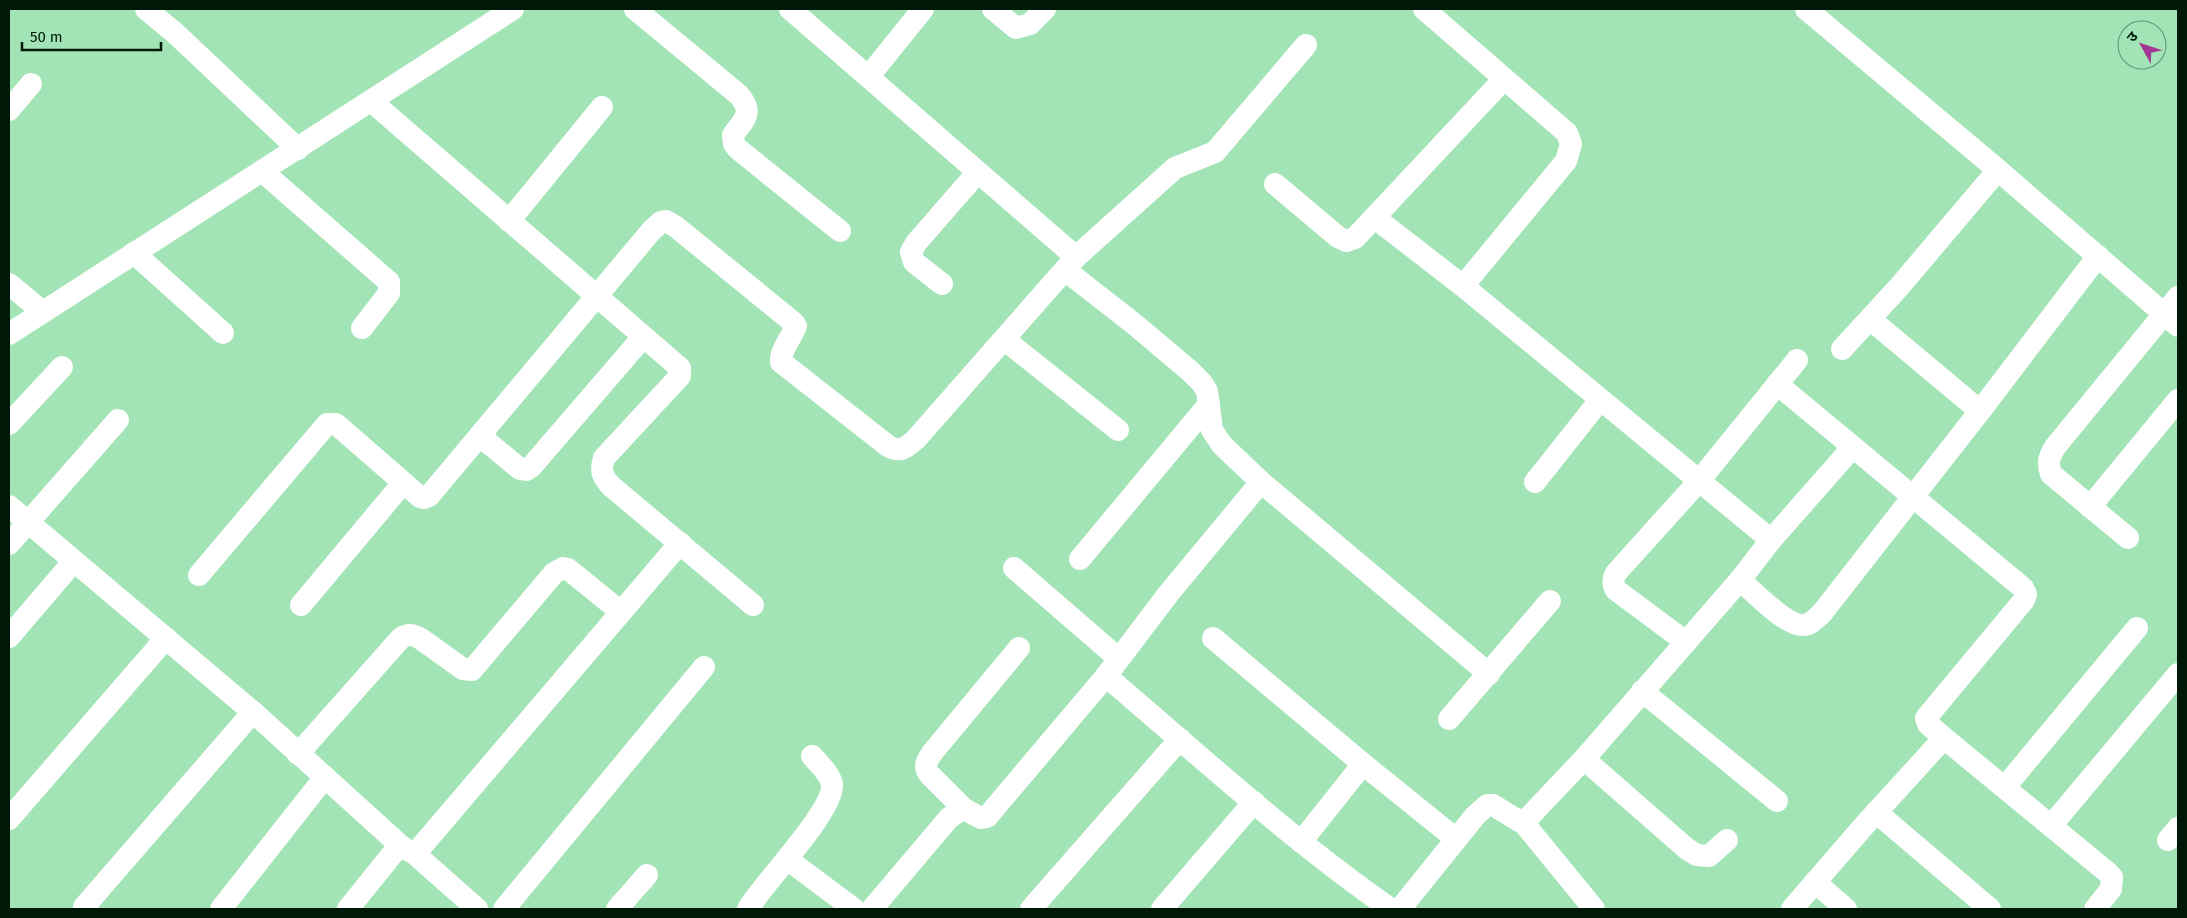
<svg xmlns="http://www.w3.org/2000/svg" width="2187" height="918" font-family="'Fira Sans','Noto Sans Devanagari',sans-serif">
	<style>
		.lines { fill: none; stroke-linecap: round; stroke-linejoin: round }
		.street { stroke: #fff; stroke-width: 22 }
	</style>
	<rect width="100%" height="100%" fill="#a2e4b5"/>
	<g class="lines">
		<g class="street">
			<polyline points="146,9 175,33 298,149"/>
			<path d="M635,9L739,95C754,113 745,118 733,135L734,144L738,149L840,231"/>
			<polyline points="790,9 1076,257"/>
			<polyline points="993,9 1016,28 1030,24 1045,9"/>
			<polyline points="1424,9 1567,133 1571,144 1566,161 1463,286"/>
			<polyline points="1806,9 1998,170 2178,326"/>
			<polyline points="869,76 923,9"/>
			<path d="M371,101L680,368V376L604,458C600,471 602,476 611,486L753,605"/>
			<polyline points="9,110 31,84"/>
			<polyline points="262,171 389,282 389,293 362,328"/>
			<polyline points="1275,184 1338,237 1346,241 1355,238 1504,79"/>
			<polyline points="1375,218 1463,286 1771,540"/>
			<polyline points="509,221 602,107"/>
			<polyline points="134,253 223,333"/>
			<polyline points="1065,270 1133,323 1190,371 1202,383 1207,391 1212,430 1222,445 1261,482 1169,593 1106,676"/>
			<polyline points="9,284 43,312"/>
			<polyline points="942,284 914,262 911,252 916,243 977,173"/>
			<polyline points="1870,319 1980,411 2098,256"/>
			<polyline points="9,334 513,9"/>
			<polyline points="1005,340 1118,430"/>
			<polyline points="1842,349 1899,287 1998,170"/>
			<polyline points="1777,384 2023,588 2026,594 2024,600 1926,718 1928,724 1944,738"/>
			<polyline points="9,424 62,367"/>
			<polyline points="480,436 520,469 526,470 531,467 643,337"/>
			<path d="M1852,448L1771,540L1740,580C1753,591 1786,626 1803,625C1811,625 1816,618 1822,613L1980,411"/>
			<polyline points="1261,482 1489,674"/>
			<polyline points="1535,482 1600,400"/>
			<polyline points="9,506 253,712 402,847 415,854 477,909"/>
			<polyline points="2090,507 2178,400"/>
			<path d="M2128,538L2051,474C2047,462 2049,457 2055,447L2178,297"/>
			<polyline points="9,544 118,420"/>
			<polyline points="1080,559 1209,404"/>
			<polyline points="1014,568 1118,658"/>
			<path d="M199,575L327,424H336L420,497L424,498L429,496L652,230L661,222L666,221L675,226L794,323L796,326C792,337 780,350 781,362L888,446C901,453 906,448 916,439L1076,257L1175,168L1215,152L1306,45"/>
			<polyline points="301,605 403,483"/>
			<polyline points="9,637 73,562"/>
			<polyline points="1213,638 1363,764 1456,839"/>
			<path d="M1686,642L1616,590C1612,584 1613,579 1616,573L1699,481L1797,360"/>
			<polyline points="1642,691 1777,801"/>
			<polyline points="1449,719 1550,601"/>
			<path d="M298,754L401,638C409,633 414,635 421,639L463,669L472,670L554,573L563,568L568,569L621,612"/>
			<polyline points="1584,759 1687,849 1697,855 1709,856 1727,840"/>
			<polyline points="2005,787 2137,628"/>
			<path d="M964,809L929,774C923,766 927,761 932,753L1019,648"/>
			<polyline points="1876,812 1990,909"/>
			<polyline points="9,819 166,638"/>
			<polyline points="1522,821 1594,909"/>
			<polyline points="2051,826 2178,674"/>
			<polyline points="2168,840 2178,828"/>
			<polyline points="1301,842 1363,764"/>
			<polyline points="415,854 680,543"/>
			<polyline points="787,859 854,909"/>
			<polyline points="1815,882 1846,909"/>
			<polyline points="84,907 253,712"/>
			<polyline points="221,909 325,777"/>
			<polyline points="348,909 394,852 402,847"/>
			<polyline points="504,909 704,667"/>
			<polyline points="617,909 647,875"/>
			<path d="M748,909C764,882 835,810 832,784C830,774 819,764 812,756"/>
			<path d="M872,909L949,818L959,811L964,809L981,818L987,817L1106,676C1199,755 1290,839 1391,909"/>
			<polyline points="1031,909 1180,739"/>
			<polyline points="1162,909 1254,802"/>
			<polyline points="1400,909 1475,816 1487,805 1493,805 1519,821 1528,818 1584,759 1740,580"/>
			<polyline points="1792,909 1862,828 1944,738 2107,872 2112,877 2111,889 2095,909"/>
		</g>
	</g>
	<rect width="2187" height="918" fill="none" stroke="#001808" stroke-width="20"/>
	<g transform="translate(2142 45) rotate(310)"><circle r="24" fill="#a2e4b5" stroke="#619270"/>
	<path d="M0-4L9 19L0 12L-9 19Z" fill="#a43796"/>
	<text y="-8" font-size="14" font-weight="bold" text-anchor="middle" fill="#001808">उ</text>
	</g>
	<path d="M22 42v8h139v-8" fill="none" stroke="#001808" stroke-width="2.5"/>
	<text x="30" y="42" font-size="15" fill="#001808" stroke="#a2e4b5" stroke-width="4" paint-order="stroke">50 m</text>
</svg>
